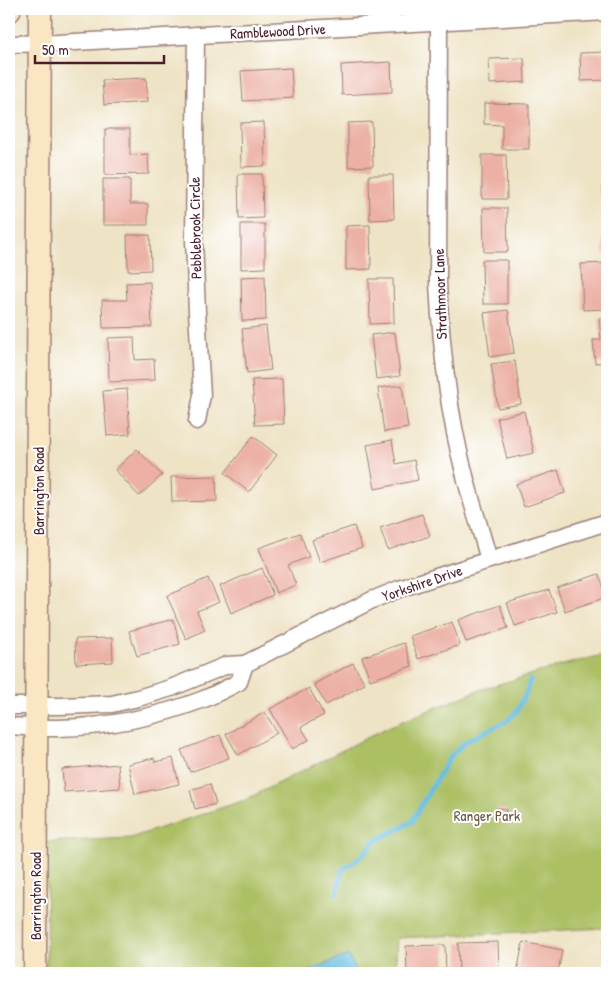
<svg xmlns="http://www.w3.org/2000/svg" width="616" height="982" font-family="'Patrick Hand',sans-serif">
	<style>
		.green { fill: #acbf63; stroke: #7b6f47 }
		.water { fill: #5fb9dc; stroke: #546c84 }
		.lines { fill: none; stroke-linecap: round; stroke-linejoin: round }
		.stream { stroke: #5fb9dc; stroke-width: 5 }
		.building { fill: #ecb0a4 }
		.street-casing { stroke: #9c8178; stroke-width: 19 }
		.secondary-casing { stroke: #9c8178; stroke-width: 25 }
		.street { stroke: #fff; stroke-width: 16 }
		.secondary { stroke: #fbe6c4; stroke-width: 22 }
		.labels { text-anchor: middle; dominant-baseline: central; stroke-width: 4; stroke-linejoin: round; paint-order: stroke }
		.street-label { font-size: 15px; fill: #4a1f2b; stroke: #fff }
		.park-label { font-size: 15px; fill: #6c573f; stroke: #fff }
	</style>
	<rect width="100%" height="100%" fill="#fff"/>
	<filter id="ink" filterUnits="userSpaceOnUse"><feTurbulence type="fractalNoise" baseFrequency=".02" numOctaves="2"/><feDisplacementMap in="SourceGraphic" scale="10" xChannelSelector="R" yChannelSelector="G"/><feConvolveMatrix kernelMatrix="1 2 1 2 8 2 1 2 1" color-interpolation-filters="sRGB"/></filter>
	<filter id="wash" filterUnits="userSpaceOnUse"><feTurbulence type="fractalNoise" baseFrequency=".0096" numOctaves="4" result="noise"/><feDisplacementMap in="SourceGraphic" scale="20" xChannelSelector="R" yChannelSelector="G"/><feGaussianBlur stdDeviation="1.12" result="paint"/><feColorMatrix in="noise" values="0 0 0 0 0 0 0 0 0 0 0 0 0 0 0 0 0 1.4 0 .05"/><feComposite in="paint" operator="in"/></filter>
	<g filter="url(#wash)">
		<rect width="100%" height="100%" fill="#eee3c5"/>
		<polygon class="green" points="607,654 607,928 397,938 395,973 46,973 47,842 130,838 245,800 388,727 479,690 563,665"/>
		<polygon class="water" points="348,955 358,973 307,973 311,970"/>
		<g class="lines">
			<polyline class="stream" points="337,894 342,870 363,855 375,841 412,822 423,802 450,757 465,742 482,733 507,721 517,711 526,693 530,680"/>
		</g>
		<g id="blocks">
			<g class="building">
				<polygon points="607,52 607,80 581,81 580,53"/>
				<polygon points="524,58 525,82 490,84 489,59"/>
				<polygon points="391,62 392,92 342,95 341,65"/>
				<polygon points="291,68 293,98 243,101 241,71"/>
				<polygon points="146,78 148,102 104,105 102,80"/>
				<polygon points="484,103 529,104 529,149 502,149 502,125 484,124"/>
				<polygon points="603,104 607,104 607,148 604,148"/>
				<polygon points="264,122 265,166 241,167 240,123"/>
				<polygon points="372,122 373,166 348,167 348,123"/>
				<polygon points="105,129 130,129 130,155 148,154 149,174 105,175"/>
				<polygon points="482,155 506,155 507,199 482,199"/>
				<polygon points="602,156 607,156 607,200 603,200"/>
				<polygon points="238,174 262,174 263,218 239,219"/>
				<polygon points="369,175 393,175 394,219 370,220"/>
				<polygon points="103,179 130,179 130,204 148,204 148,225 103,225"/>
				<polygon points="483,208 507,208 508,252 484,252"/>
				<rect x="603" y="209" width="4" height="44"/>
				<polygon points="241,224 265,224 265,268 241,269"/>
				<polygon points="370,225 371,269 346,270 346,226"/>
				<polygon points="127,235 150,235 151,270 128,271"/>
				<polygon points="482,260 507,260 507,304 483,304"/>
				<polygon points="607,263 607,309 583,310 581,264"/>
				<polygon points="265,276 266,320 242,321 241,277"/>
				<polygon points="369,279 393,279 394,323 370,324"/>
				<polygon points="150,282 152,327 103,328 102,300 127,300 126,283"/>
				<polygon points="508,310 514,353 490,357 484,313"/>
				<polygon points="607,317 607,362 595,363 593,340 601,340 599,318"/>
				<polygon points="266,326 271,370 247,373 242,329"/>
				<polygon points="395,332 400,376 376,379 371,335"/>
				<polygon points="134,337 135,360 154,359 155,380 109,382 108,338"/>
				<polygon points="515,361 521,404 498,408 491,364"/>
				<polygon points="282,379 284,424 255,425 252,380"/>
				<polygon points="402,385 408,428 384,432 378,388"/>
				<polygon points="127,389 130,434 107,436 103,391"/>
				<polygon points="524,411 534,453 507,459 497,418"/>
				<polygon points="253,436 277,455 249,492 225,473"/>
				<polygon points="392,440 396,464 414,460 418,480 375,489 367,445"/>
				<polygon points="137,449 162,475 139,496 115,470"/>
				<polygon points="607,455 607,474 601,457"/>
				<polygon points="558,470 565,493 524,507 516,484"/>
				<polygon points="216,476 217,501 172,502 171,477"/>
				<polygon points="422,514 430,536 388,550 380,528"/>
				<polygon points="354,526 362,548 320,562 312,540"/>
				<polygon points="300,533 309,557 288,565 296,585 276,593 259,548"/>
				<polygon points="262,568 273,595 231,613 220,586"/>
				<polygon points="599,574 607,597 565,611 557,588"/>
				<polygon points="208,578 219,602 197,611 205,630 186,639 167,596"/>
				<polygon points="549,590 557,612 515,626 507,603"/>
				<polygon points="500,605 508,628 466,642 458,620"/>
				<polygon points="173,619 180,644 137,656 129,631"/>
				<polygon points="452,622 460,645 418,659 410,636"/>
				<polygon points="112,638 113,662 76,664 75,639"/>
				<polygon points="404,643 412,666 370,680 362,657"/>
				<polygon points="353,663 365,684 326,705 314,684"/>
				<polygon points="309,688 324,715 301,727 309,740 292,749 270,709"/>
				<polygon points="265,712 277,733 238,755 226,734"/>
				<polygon points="220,735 229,758 190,772 181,750"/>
				<polygon points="154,758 155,762 173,758 179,784 135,794 128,764"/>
				<polygon points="118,764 120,788 64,792 62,769"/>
				<polygon points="210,784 216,804 195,809 190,790"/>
				<polygon points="497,808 506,809 505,818 496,818"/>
				<polygon points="607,939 607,973 605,973 603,940"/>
				<polygon points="498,942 499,973 459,973 458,943"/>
				<polygon points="523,942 562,950 558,973 517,973"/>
				<polygon points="445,945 446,973 407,973 406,946"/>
			</g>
		</g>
	</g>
	<g filter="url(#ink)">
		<use href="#blocks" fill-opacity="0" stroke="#9c8178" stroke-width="1"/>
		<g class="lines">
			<defs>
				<g id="street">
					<path d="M439,23L438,283C441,345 448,412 464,472C471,501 481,531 489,560"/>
					<polyline points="196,35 194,239 197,312 202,395 197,421"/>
					<polyline points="9,44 57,43 607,12"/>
					<polyline points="9,706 61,706 112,704 138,698 171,688 227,665 245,664 372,600 399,589 607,522"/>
					<path d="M9,726C25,727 42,728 58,728C109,727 157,717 204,699C216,694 227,688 239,682L245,664"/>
				</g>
				<g id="secondary">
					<polyline points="9,11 9,9"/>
					<polyline points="35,973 40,9"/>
				</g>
			</defs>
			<use href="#street" class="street-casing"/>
			<use href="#secondary" class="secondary-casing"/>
			<use href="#street" class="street"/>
			<use href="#secondary" class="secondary"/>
		</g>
	</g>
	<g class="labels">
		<g class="street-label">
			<text transform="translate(278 31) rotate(-3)">Ramblewood Drive</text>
			<text transform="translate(195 228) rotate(-91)">Pebblebrook Circle</text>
			<text transform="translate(440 294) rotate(-92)">Strathmoor Lane</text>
			<text transform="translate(38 491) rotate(-90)">Barrington Road</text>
			<text transform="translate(422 583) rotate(-19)">Yorkshire Drive</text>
			<text transform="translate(35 896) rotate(-90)">Barrington Road</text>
		</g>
		<g class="park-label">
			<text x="487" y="815">Ranger Park</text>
		</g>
	</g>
	<rect width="616" height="982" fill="none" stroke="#fff" stroke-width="30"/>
	<path d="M35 55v8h129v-8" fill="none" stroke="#4a1f2b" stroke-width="2.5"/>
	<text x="42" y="55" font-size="15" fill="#4a1f2b" stroke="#ffffff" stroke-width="4" paint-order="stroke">50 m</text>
</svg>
